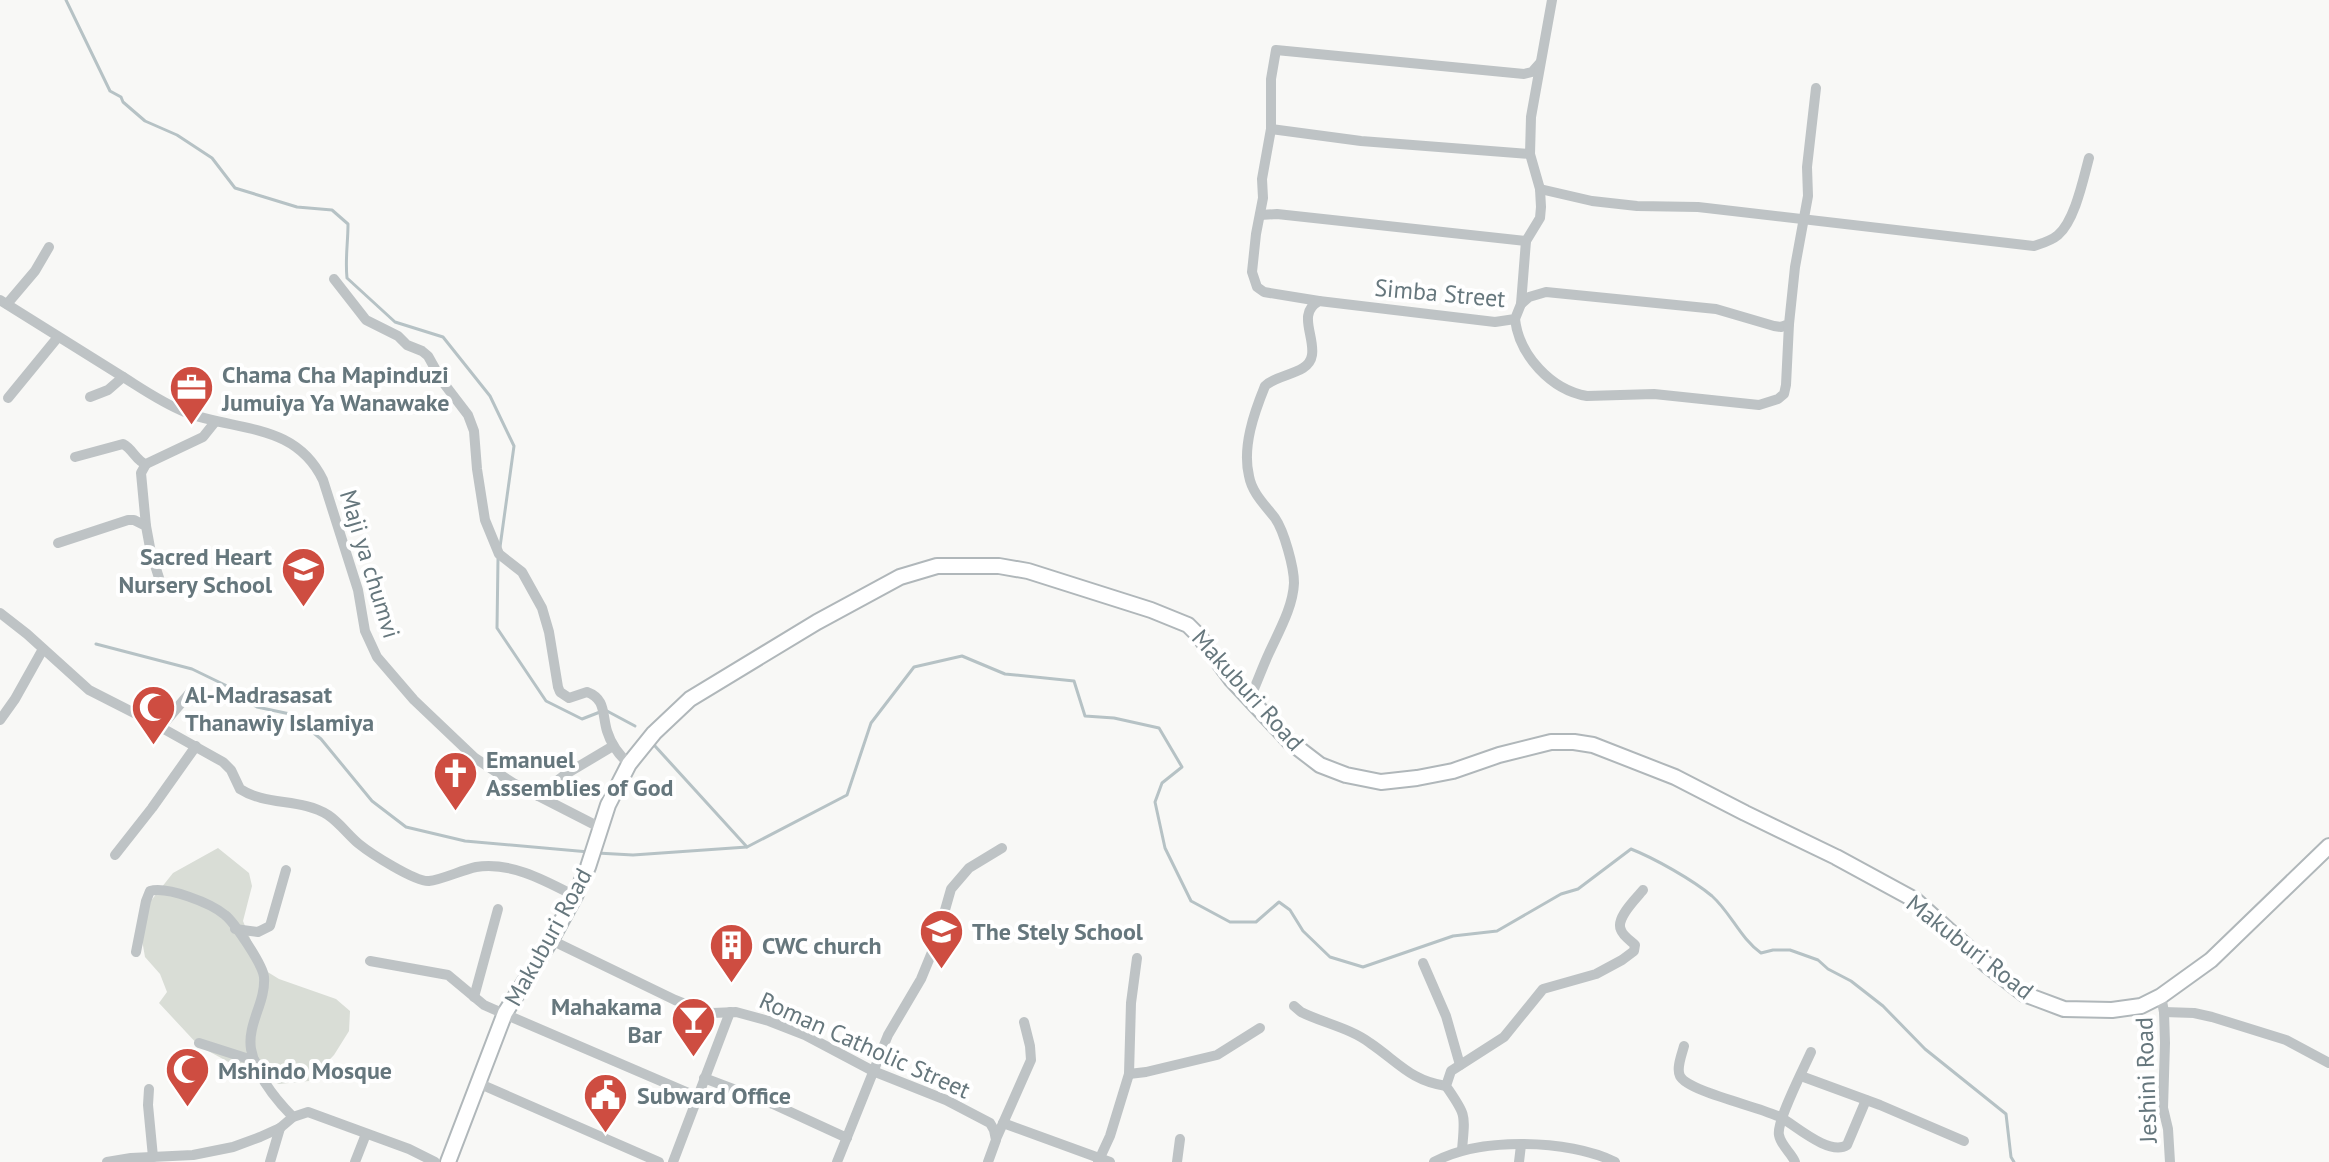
<svg xmlns="http://www.w3.org/2000/svg" width="2329" height="1162" font-family="'PT Sans',sans-serif">
	<style>
		.green { fill: #d9ddd6 }
		.lines { fill: none; stroke-linecap: round; stroke-linejoin: round }
		.stream { stroke: #b6c2c5; stroke-width: 3 }
		.secondary-casing { stroke: #b0b7ba; stroke-width: 18 }
		.street { stroke: #bec3c5; stroke-width: 10 }
		.secondary { stroke: #fff; stroke-width: 14 }
		.labels { text-anchor: middle; dominant-baseline: central; stroke-width: 8; stroke-linejoin: round; paint-order: stroke }
		.street-label { font-size: 24px; fill: #66777d; stroke: #fff }
		.poi-label { font-size: 24px; font-weight: bold; fill: #66777d; stroke: #fff; text-anchor: start }
	</style>
	<rect width="100%" height="100%" fill="#f8f8f6"/>
	<polygon class="green" points="218,848 249,873 252,886 243,921 256,953 266,971 279,979 336,999 350,1011 349,1031 334,1055 309,1081 279,1084 234,1065 199,1046 159,1003 167,992 160,974 145,957 138,917 173,873"/>
	<g class="lines">
		<g class="stream">
			<path d="M66,0L110,91L121,97L123,102L145,121L177,135L212,158L235,188L297,207L332,210L348,224C348,243 345,259 347,278L395,322L443,337L490,396L514,446L500,547"/>
			<polyline points="498,559 497,628 546,701 582,719 600,712"/>
			<polyline points="96,644 192,669 225,685 257,707 290,714 321,739 372,801 406,827 465,841 589,852"/>
			<polyline points="607,711 635,726"/>
			<polyline points="655,746 747,847"/>
			<path d="M597,853L633,855L747,847L847,795L871,723L914,667L962,656L1005,674L1074,681L1085,716L1114,718L1159,728L1182,767L1162,783L1155,802L1165,848L1191,901L1230,922H1256L1279,902L1290,910L1303,931L1330,957L1363,967L1453,936L1497,931L1561,894L1578,889L1631,849C1654,858 1693,880 1712,896C1731,913 1740,938 1761,953L1773,950H1790L1818,960L1828,969L1851,981L1883,1006L1925,1049L2006,1114L2011,1157L2014,1162"/>
		</g>
		<defs>
			<polyline id="secondary" points="448,1162 505,1013 551,940 575,896 588,867 608,805 629,764 654,733 690,699 817,622 900,577 937,566 999,566 1028,571 1151,610 1188,625 1199,636 1231,679 1290,742 1320,765 1346,775 1381,782 1417,778 1453,771 1499,755 1551,742 1574,742 1593,745 1675,777 1745,813 1836,857 1915,900 1988,966 2024,994 2064,1009 2112,1010 2141,1006 2161,996 2211,960 2329,846"/>
		</defs>
		<use href="#secondary" class="secondary-casing"/>
		<g class="street">
			<polyline points="1271,129 1361,141 1530,154"/>
			<path d="M1540,189L1592,201L1637,206L1698,207L2034,246C2043,243 2051,241 2058,235C2075,220 2083,180 2089,158"/>
			<polyline points="1260,215 1277,214 1526,241"/>
			<path d="M334,279L366,320L398,336L407,345L422,351L428,356L442,381L468,415L474,431L477,469L485,520L499,554L522,572L542,608L549,632L558,687L560,692L569,698L587,692C606,699 602,714 607,731C611,744 619,755 629,764"/>
			<path d="M0,300C40,325 80,350 120,375C141,388 162,403 185,412C237,432 295,422 323,480L358,590L365,631L377,657L414,700L475,758L513,783L601,828"/>
			<polyline points="1319,301 1264,292 1257,287 1252,272 1256,234 1263,198 1262,179 1271,129 1271,79 1276,50 1524,74 1532,72 1540,63"/>
			<polyline points="7,304 35,271 49,247"/>
			<polyline points="1521,304 1529,297 1546,292 1716,309 1774,326 1781,327 1789,324 1795,267 1808,196 1807,167 1816,88"/>
			<path d="M1515,319C1519,355 1551,390 1587,396L1654,394L1759,405L1778,399L1784,394L1786,385L1789,324"/>
			<polyline points="90,397 108,390 123,377"/>
			<polyline points="8,398 58,337"/>
			<path d="M75,457L123,444C133,449 136,461 146,464L203,437L215,422"/>
			<polyline points="146,526 141,473 146,464"/>
			<polyline points="58,543 128,520 134,520 146,526 151,553 161,584"/>
			<path d="M0,613L27,634L89,690L146,719L223,762L231,770L240,789C266,806 301,798 328,815C340,823 348,835 359,844C370,853 415,882 429,881C441,880 462,870 476,867C510,861 546,881 575,896"/>
			<path d="M1250,698C1257,683 1262,668 1269,653C1279,631 1293,607 1294,583C1294,567 1284,531 1275,518C1265,505 1252,493 1249,476C1242,447 1254,413 1265,386C1278,373 1309,375 1312,355C1315,336 1297,313 1319,301L1495,322L1515,319L1521,304L1526,241L1540,218L1541,207L1540,189L1530,154L1531,117L1552,0"/>
			<polyline points="0,720 15,699 43,649"/>
			<polyline points="161,727 193,689"/>
			<polyline points="538,796 566,774 613,746"/>
			<polyline points="115,855 152,808 196,746"/>
			<polyline points="235,929 258,932 270,926 286,870"/>
			<polyline points="551,940 675,1000 703,1011 713,1013 736,1012 769,1021 805,1035 873,1071 946,1100 990,1123 994,1130 996,1140 988,1162"/>
			<path d="M136,952L146,901L150,891C167,886 211,903 225,915C234,922 263,965 264,977C266,1002 247,1024 251,1049C256,1074 275,1099 293,1117"/>
			<polyline points="370,961 448,975 484,1005 493,1009 698,1097"/>
			<polyline points="1423,963 1446,1016 1460,1065"/>
			<polyline points="2161,996 2164,1012 2165,1043 2163,1108 2168,1129 2170,1162"/>
			<polyline points="474,997 498,909"/>
			<path d="M1294,1006L1301,1012C1323,1023 1350,1028 1370,1043C1398,1062 1411,1081 1446,1086"/>
			<polyline points="2164,1012 2194,1013 2212,1017 2286,1040 2329,1063"/>
			<polyline points="199,1043 255,1061"/>
			<path d="M1684,1046C1682,1054 1676,1068 1680,1076C1688,1092 1762,1107 1782,1118C1797,1127 1830,1156 1847,1145L1866,1100"/>
			<polyline points="1129,1074 1146,1072 1217,1055 1260,1028"/>
			<polyline points="1801,1076 1880,1105 1964,1141"/>
			<polyline points="704,1078 773,1104 847,1138"/>
			<polyline points="478,1083 659,1162"/>
			<polyline points="149,1089 148,1105 153,1157"/>
			<polyline points="1003,1123 1110,1162"/>
			<polyline points="996,1139 1031,1060 1030,1046 1024,1022"/>
			<path d="M1462,1150C1465,1114 1467,1116 1446,1086L1451,1071L1504,1037L1543,989L1596,974L1622,960L1634,951L1635,945C1631,941 1623,936 1621,930C1615,918 1636,899 1643,890"/>
			<polyline points="107,1162 131,1158 193,1155 233,1147 260,1137 280,1128 293,1117 308,1112 409,1149 435,1162"/>
			<polyline points="270,1162 280,1128"/>
			<polyline points="355,1162 366,1134"/>
			<polyline points="673,1162 730,1012"/>
			<polyline points="837,1162 888,1035 921,979 935,945 951,889 969,868 1002,848"/>
			<polyline points="1098,1162 1110,1136 1129,1074 1131,1003 1137,958"/>
			<polyline points="1177,1162 1180,1139"/>
			<path d="M1434,1162C1480,1137 1568,1139 1615,1162"/>
			<polyline points="1519,1162 1521,1145"/>
			<path d="M1795,1162C1791,1152 1781,1146 1779,1135C1776,1122 1804,1068 1811,1052"/>
		</g>
		<use href="#secondary" class="secondary"/>
	</g>
	<defs>
		<symbol id="office-pin" viewBox="-11 -11 22 30"><path d="M0 17L-7.5 6A9.5 9.5 0 1 1 7.5 6Z" fill="#ce4d41" stroke="#fff"/><path d="M-6-3h4V-5.5h4V-3h4V5H-6ZM-1-4.5V-3h2v-1.5ZM-6 0V1H6V0Z" fill="#fff"/></symbol>
		<symbol id="school-pin" viewBox="-11 -11 22 30"><path d="M0 17L-7.5 6A9.5 9.5 0 1 1 7.5 6Z" fill="#ce4d41" stroke="#fff"/><path d="M0-5L7-2L0 1L-7-2ZM-4 1L0 2.5L4 1V4Q0 6-4 4Z" fill="#fff"/></symbol>
		<symbol id="mosque-pin" viewBox="-11 -11 22 30"><path d="M0 17L-7.5 6A9.5 9.5 0 1 1 7.5 6Z" fill="#ce4d41" stroke="#fff"/><path d="M3.5-4.9A6 6 0 1 0 3.5 4.9A5 5 0 1 1 3.5-4.9Z" fill="#fff"/></symbol>
		<symbol id="church-pin" viewBox="-11 -11 22 30"><path d="M0 17L-7.5 6A9.5 9.5 0 1 1 7.5 6Z" fill="#ce4d41" stroke="#fff"/><path d="M-1.2-6h2.4v3.5h3.3v2.4h-3.3V6h-2.4V-.1h-3.3v-2.4h3.3Z" fill="#fff"/></symbol>
		<symbol id="building-pin" viewBox="-11 -11 22 30"><path d="M0 17L-7.5 6A9.5 9.5 0 1 1 7.5 6Z" fill="#ce4d41" stroke="#fff"/><path d="M-4-6H4V6H1V3H-1V6H-4ZM-2.5-4.3h1.7v1.8h-1.7ZM.8-4.3h1.7v1.8H.8ZM-2.5-1h1.7V.8h-1.7ZM.8-1h1.7V.8H.8Z" fill="#fff"/></symbol>
		<symbol id="bar-pin" viewBox="-11 -11 22 30"><path d="M0 17L-7.5 6A9.5 9.5 0 1 1 7.5 6Z" fill="#ce4d41" stroke="#fff"/><path d="M-6-5H6L.8 .8V4.5H3.5V6h-7V4.5H-.8V.8Z" fill="#fff"/></symbol>
		<symbol id="civic-pin" viewBox="-11 -11 22 30"><path d="M0 17L-7.5 6A9.5 9.5 0 1 1 7.5 6Z" fill="#ce4d41" stroke="#fff"/><path d="M-.6-6.5H3V-4.5H.6V-3L4-1V1h2V6H-6V1h2V-1L-.6-3ZM-1.2 2.5V6h2.4V2.5Z" fill="#fff"/></symbol>
	</defs>
	<g fill-rule="evenodd">
		<use href="#office-pin" x="166" y="362" width="51" height="69"/>
		<use href="#school-pin" x="278" y="544" width="51" height="69"/>
		<use href="#mosque-pin" x="128" y="682" width="51" height="69"/>
		<use href="#church-pin" x="430" y="748" width="51" height="69"/>
		<use href="#school-pin" x="916" y="906" width="51" height="69"/>
		<use href="#building-pin" x="706" y="920" width="51" height="69"/>
		<use href="#bar-pin" x="668" y="994" width="51" height="69"/>
		<use href="#mosque-pin" x="162" y="1044" width="51" height="69"/>
		<use href="#civic-pin" x="580" y="1070" width="51" height="69"/>
	</g>
	<g class="labels">
		<g class="street-label">
			<text transform="translate(1440 293) rotate(5)">Simba Street</text>
			<text transform="translate(370 564) rotate(73)">Maji ya chumvi</text>
			<text transform="translate(1248 690) rotate(48)">Makuburi Road</text>
			<text transform="translate(548 937) rotate(-61)">Makuburi Road</text>
			<text transform="translate(1970 947) rotate(38)">Makuburi Road</text>
			<text transform="translate(865 1045) rotate(24)">Roman Catholic Street</text>
			<text transform="translate(2146 1080) rotate(-92)">Jeshini Road</text>
		</g>
		<g class="poi-label">
			<text x="222" y="374">Chama Cha Mapinduzi<tspan x="222" dy="28">Jumuiya Ya Wanawake</tspan></text>
			<text x="272" y="556" text-anchor="end">Sacred Heart<tspan x="272" dy="28">Nursery School</tspan></text>
			<text x="185" y="694">Al-Madrasasat<tspan x="185" dy="28">Thanawiy Islamiya</tspan></text>
			<text x="486" y="759">Emanuel<tspan x="486" dy="28">Assemblies of God</tspan></text>
			<text x="972" y="931">The Stely School</text>
			<text x="762" y="945">CWC church</text>
			<text x="662" y="1006" text-anchor="end">Mahakama<tspan x="662" dy="28">Bar</tspan></text>
			<text x="218" y="1070">Mshindo Mosque</text>
			<text x="637" y="1095">Subward Office</text>
		</g>
	</g>
</svg>
